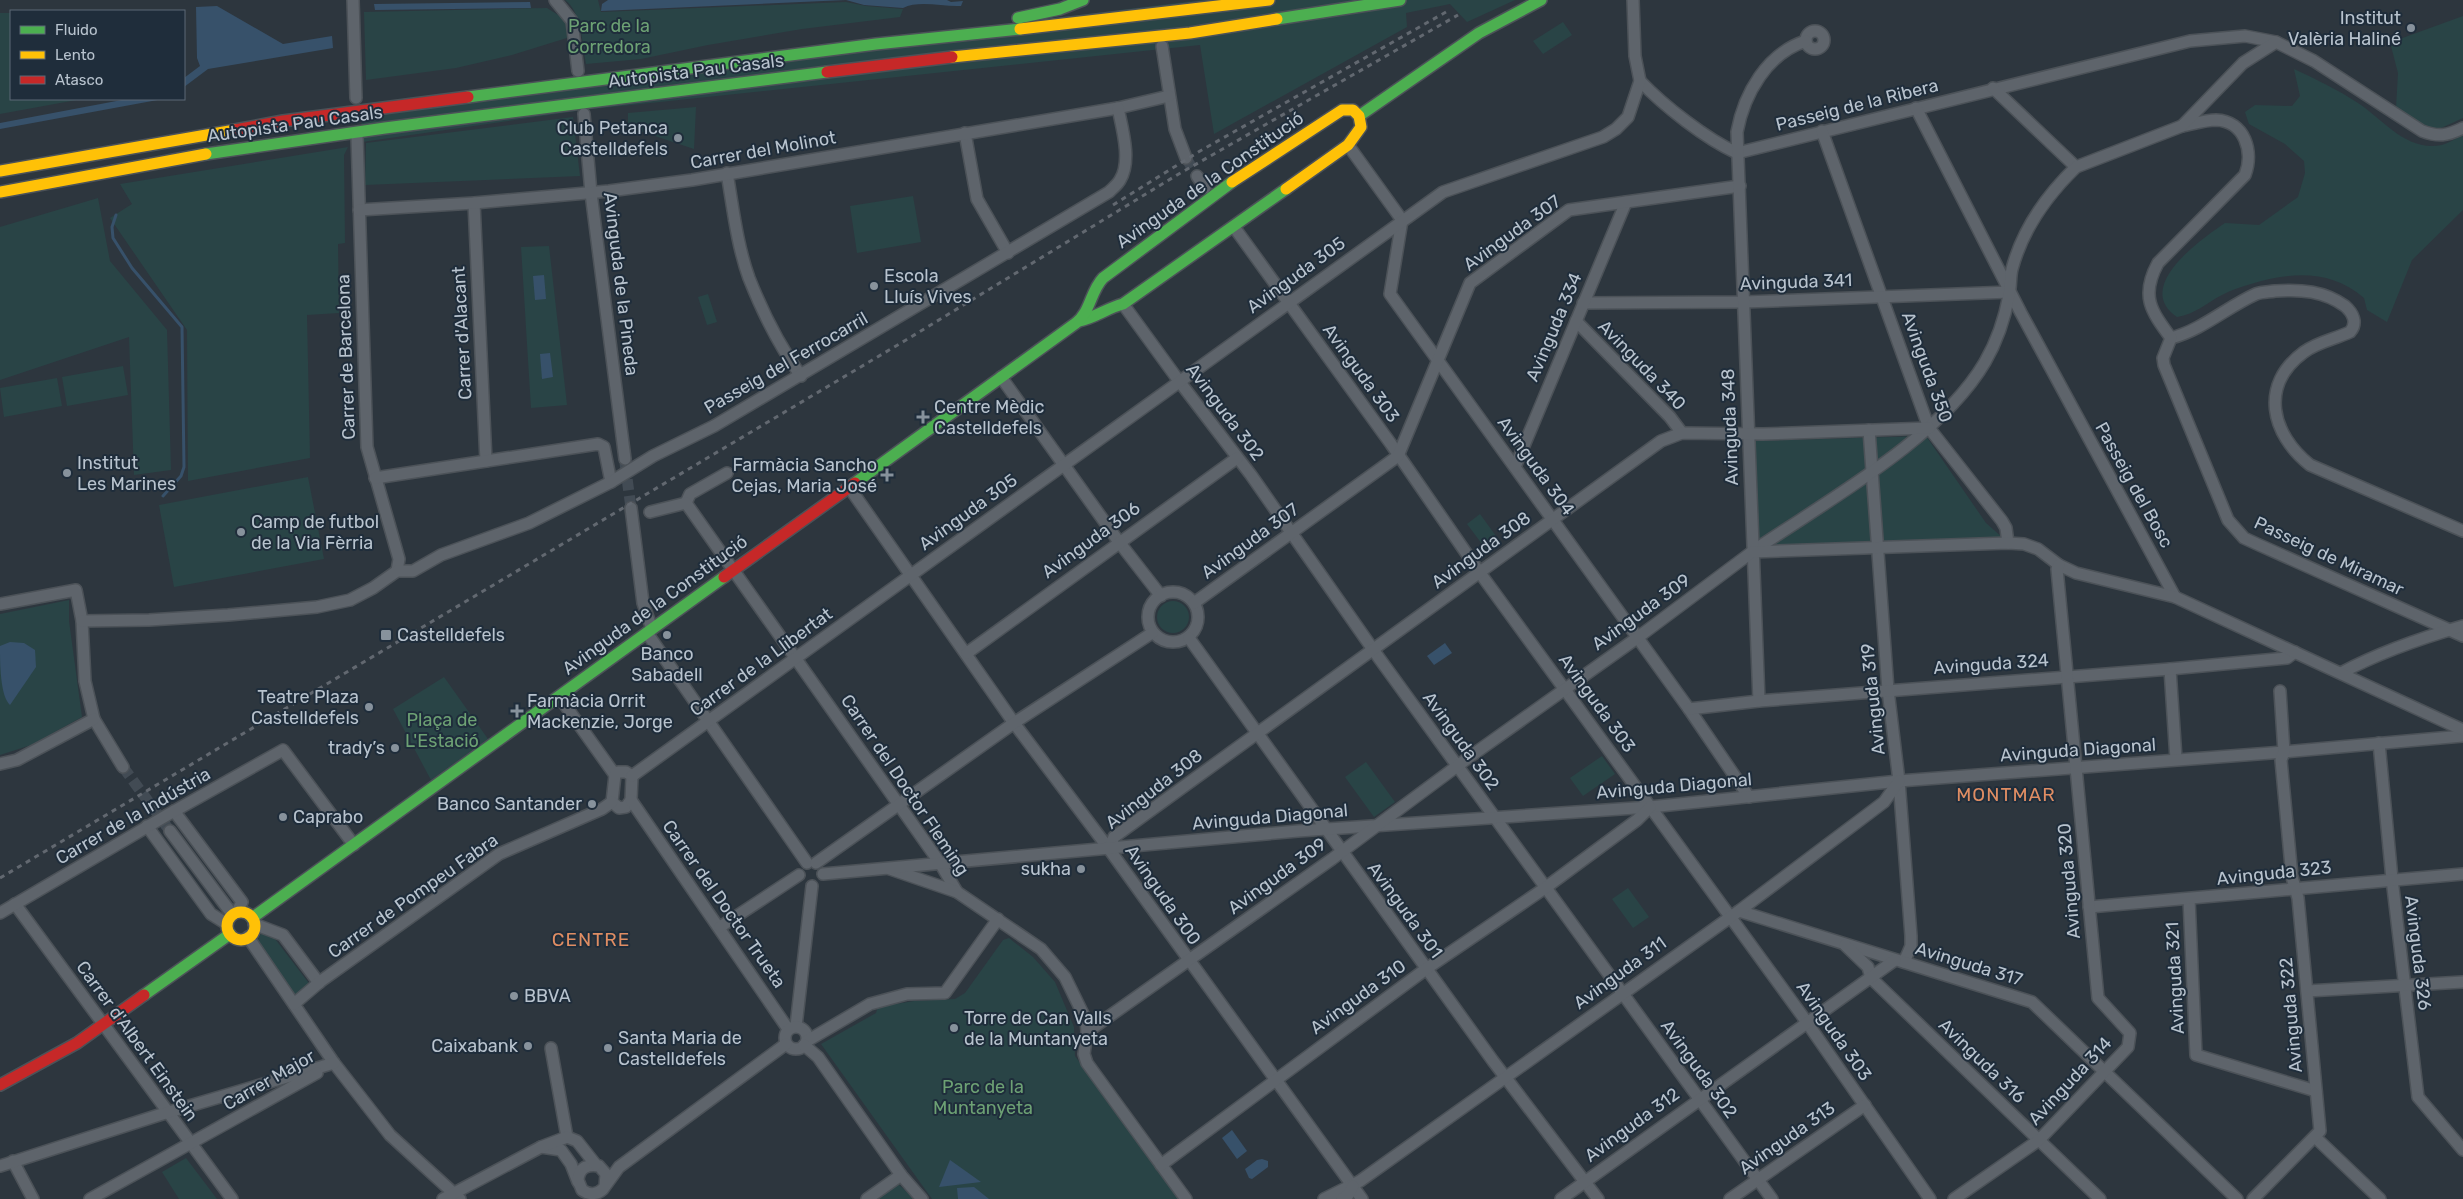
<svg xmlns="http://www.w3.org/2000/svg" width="2463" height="1199" font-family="Rubik,sans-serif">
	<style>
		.green { fill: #294446 }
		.water { fill: #37516a }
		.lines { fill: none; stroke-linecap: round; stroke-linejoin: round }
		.stream { stroke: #37516a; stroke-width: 3 }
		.street-tunnel { stroke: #424b54; stroke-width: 11; stroke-dasharray: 11 5.5; stroke-linecap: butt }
		.street-casing { stroke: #4c5258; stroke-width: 14 }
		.fast-casing { stroke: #4c5258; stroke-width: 14 }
		.slow-casing { stroke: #4c5258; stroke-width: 14 }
		.jam-casing { stroke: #4c5258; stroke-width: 14 }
		.street { stroke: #5e646b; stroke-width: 11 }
		.fast { stroke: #4caf50; stroke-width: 11 }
		.slow { stroke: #ffc107; stroke-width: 11 }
		.jam { stroke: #c62828; stroke-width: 11 }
		.rail { stroke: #626870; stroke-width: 3; stroke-dasharray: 5 5; stroke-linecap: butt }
		.poi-dot { fill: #87929c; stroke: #1f2d3b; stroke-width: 2 }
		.labels { text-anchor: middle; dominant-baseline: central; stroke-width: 4; stroke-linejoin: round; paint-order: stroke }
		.poi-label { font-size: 18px; fill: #b8c3ce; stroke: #1f2d3b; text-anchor: start }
		.park-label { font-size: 18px; fill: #6da174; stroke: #1f2d3b }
		.street-label { font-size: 18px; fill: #b8c3ce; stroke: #1f2d3b }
		.neighbourhood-label { font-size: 19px; letter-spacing: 1px; fill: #df8d63; stroke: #1f2d3b }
	</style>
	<rect width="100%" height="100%" fill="#2d363e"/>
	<g class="green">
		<path d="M565,0H598L601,12L846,2L866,6L903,9L900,17L802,29L708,45L641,59L586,64C582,44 582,12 565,0Z"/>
		<polygon points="1200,0 1515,0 1467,22 1450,4 1406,13 1407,27 1214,134 1200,45 584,110 362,142 361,104"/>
		<polygon points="547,8 566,20 570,37 512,55 456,68 366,80 364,12"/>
		<polygon points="0,13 11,13 11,99 82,99 0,114"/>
		<polygon points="2463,16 2463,118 2439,129 2426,126 2396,108 2398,73 2391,46 2397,40"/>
		<polygon points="1563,22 1572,35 1543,54 1533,41"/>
		<path d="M2294,69C2316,79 2338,90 2358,103C2384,120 2406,152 2442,145C2449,143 2456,138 2463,135V210L2412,260L2387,322L2367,310L2364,298C2331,269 2290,272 2251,284C2241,287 2231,290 2222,295C2206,303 2196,314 2177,317C2133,287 2200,240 2225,223L2259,225L2298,197L2305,173L2304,161L2285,144L2249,124L2245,112L2255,105L2292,106L2300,96Z"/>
		<polygon points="696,107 694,149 628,127 628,113"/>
		<polygon points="573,117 580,176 365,185 366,143"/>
		<polygon points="348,147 344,155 345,243 338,244 339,313 307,315 310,458 188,481 187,330 110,218 132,204 120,184"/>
		<polygon points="913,196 921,242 857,253 850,206"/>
		<polygon points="98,198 110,261 167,330 171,470 134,475 129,337 0,380 0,227"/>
		<polygon points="549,246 567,405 531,408 521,247"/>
		<polygon points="708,294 717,322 707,325 698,297"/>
		<polygon points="123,366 128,395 67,406 62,377"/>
		<polygon points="57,378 62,406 4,417 0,388"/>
		<polygon points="1926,436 1986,523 2003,538 1758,547 1754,441"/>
		<polygon points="308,477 324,559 174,587 159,505"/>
		<polygon points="1480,514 1501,543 1488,552 1467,524"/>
		<polygon points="69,600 69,621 82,717 31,745 0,755 0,614"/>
		<circle cx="1173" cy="617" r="16"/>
		<polygon points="444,677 488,739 431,780 393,709"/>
		<polygon points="1602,756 1615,774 1583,796 1570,778"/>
		<polygon points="1366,762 1395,802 1374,817 1345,777"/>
		<polygon points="1628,888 1649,917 1633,928 1612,899"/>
		<polygon points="262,932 272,935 308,982 309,984 297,995 292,994 256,943"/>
		<polygon points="1009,938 1033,957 1055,982 1074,1027 1075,1056 1180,1199 932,1199 821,1044 876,1013 878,1007 914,1001 955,999 965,993 1003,940"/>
		<polygon points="186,1158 217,1199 179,1199 162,1172"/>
		<polygon points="899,1185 915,1199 875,1199 893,1186"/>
	</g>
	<g class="water">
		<path d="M608,0H947L951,2L963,1L961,6C943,7 919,0 903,8L864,5L846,0L601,11L602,4Z"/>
		<polygon points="530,2 531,8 375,10 374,4"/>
		<polygon points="217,6 283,44 332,36 333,48 208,69 184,87 184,78 200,66 197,58 196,7"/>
		<polygon points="127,99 163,99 0,129 0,123"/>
		<polygon points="544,275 546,299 535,300 533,276"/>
		<polygon points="550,353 553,377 542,379 540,354"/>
		<path d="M10,642L24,643L35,650L36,667L10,705C0,696 0,663 0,646Z"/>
		<polygon points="1445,643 1452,653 1434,665 1427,656"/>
		<polygon points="1232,1130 1247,1151 1237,1159 1222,1138"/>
		<polygon points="1262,1159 1268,1161 1268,1167 1252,1179 1249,1178 1245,1169 1257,1160"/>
		<polygon points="950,1160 981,1182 939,1187"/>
		<polygon points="974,1187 989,1199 958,1199 957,1188"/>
	</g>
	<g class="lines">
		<polyline class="stream" points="116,215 112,227 113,238 132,268 182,327 184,467 181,476 163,496"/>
		<g class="street-tunnel">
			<polyline points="1186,158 1197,176"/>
			<polyline points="625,463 631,508"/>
			<polyline points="123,767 170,831"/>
		</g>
		<defs>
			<g id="street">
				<polyline points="353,0 356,98"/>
				<polyline points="555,0 572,21 578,71"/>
				<circle cx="1815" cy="40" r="9"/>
				<polyline points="1162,46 1175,129 1186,158"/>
				<path d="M1640,81C1664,106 1706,139 1737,153L2190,41L2245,36L2276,42"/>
				<polyline points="1993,88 2076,167"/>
				<polyline points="1916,108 2021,313 2175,597"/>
				<polyline points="584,114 591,193 625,459"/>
				<polyline points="1822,131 1929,428 2002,521 2006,528 2008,543"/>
				<polyline points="965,133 977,199 1008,253"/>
				<polyline points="357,136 367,447 399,559 397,571"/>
				<polyline points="1348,145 1402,220 1390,294 1689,709 1749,797"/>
				<path d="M727,173C733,208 737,245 749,278C762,311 780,347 801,376"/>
				<polyline points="1197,176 1205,188"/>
				<polyline points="474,203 486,461"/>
				<polyline points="359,210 474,203 609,191 692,180 1118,108 1169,96"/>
				<polyline points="1234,227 1391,444 1480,573 1801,1014 1930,1199"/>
				<polyline points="1583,303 1744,302 2010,292"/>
				<polyline points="1123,304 1179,381 1251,475 1379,658 1772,1199"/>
				<polyline points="1576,321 1670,417 1682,433"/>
				<path d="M2171,338C2202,330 2227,307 2256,294C2262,292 2269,292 2275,291C2301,289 2324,291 2345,306C2353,313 2358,323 2350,332C2335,339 2318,342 2304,352C2259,385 2271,434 2310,465L2463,531"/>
				<polyline points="2171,338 2163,358 2164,365 2228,520 2244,538 2257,544 2463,636"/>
				<path d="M2171,338C2151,311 2140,296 2158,263L2245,175C2254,152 2245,121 2216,120C2205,120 2193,124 2182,126"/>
				<polyline points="1001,377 1119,542 1161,596"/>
				<polyline points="1869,430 1888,690 1899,781 1911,936 1911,946 1904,962"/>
				<polyline points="1515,467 1626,202"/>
				<polyline points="375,478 598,444 604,447 611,482"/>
				<polyline points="849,487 1014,723 1109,849 1362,1199"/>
				<polyline points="686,503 690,494 727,473"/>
				<polyline points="631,508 643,603 652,629"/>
				<polyline points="650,512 686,503 940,863 957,892 1041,949 1065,977 1086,1020 1087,1032 1084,1054 1087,1063 1186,1199"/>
				<path d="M1753,551C1826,501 1940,439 1985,362C1996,343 2005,317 2009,295C2011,286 2010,277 2012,269C2023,228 2046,196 2076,167L2182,126L2243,63L2276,42L2314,61L2422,131C2438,137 2447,136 2463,128"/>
				<circle cx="1173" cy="617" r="25"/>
				<polyline points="1194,603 1398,456 1470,283 1569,210 1740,186"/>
				<polyline points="0,604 76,590 82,621 85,681 94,719 123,767"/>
				<path d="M82,621L149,620L228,615L317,607L350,600L373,588L397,571H413L441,555L529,523L611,482L653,456L714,426L1109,192C1113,188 1118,184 1120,180C1132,161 1122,128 1118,108"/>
				<polyline points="647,633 807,863"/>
				<polyline points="1189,638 1493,1061 1598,1199"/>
				<polyline points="967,653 1237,458"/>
				<polyline points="2170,669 2176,759"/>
				<path d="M2341,673C2380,652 2421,638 2463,626"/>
				<polyline points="560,698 615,775"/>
				<path d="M1759,701L1737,132C1744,94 1767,53 1806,41"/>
				<polyline points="1689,709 1759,701 2170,669 2287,658 2295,652"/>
				<polyline points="2379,743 2392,879 2418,1097 2463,1150"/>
				<polyline points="0,764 17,760 94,719"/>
				<polygon points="618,772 626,772 632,776 631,800 626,807 619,808 612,802 615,775"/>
				<polyline points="632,776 1443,192 1603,137 1616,129 1628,117 1640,81 1635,56 1633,0"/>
				<polyline points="631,800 788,1029"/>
				<polyline points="174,811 242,902 237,912"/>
				<polyline points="147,826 211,914 227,924"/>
				<polyline points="170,831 232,914"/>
				<polyline points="1109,849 1114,837 1661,441 1682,433 1763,434 1929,428"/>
				<polyline points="816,863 1014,723 1152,633"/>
				<polyline points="890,869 957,892"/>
				<polyline points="823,874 1298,831 1650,807 1899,781 2284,752 2463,736"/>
				<polyline points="2189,899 2196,1055 2316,1091"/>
				<polyline points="15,904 232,1199"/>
				<polyline points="2089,907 2463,874"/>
				<polyline points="1739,911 2032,1002 2237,1199"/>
				<polyline points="0,913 169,814 283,750 354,845"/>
				<polyline points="254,924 283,935 319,983"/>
				<polyline points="720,927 799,875"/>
				<polyline points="248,937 334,1063 390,1135 460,1199"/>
				<polyline points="1845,945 1868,967 1871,978 2100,1199"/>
				<polyline points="2307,991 2463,982"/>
				<polyline points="294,1004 321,981 499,854 602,809 612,802"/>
				<polyline points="796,1026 812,886"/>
				<circle cx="796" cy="1038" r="11"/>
				<polyline points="1087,1032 1332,859 1468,758 1637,638 1752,552 2008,543 2024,544 2038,549 2059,565 2076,573 2175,597 2463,730"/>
				<polyline points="807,1041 870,1004 907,994 945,993 998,919"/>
				<polyline points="804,1045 818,1057 901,1175 922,1199"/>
				<polyline points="551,1048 567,1137"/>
				<polyline points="2315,1137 2380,1199"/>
				<polyline points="541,1147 561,1150 571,1164 578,1182"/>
				<polyline points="13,1161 33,1199"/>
				<polyline points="1161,1165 1426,969 1545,888 1637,820 1650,807"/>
				<polyline points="0,1166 159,1115 334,1063"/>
				<path d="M605,1186L606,1174L599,1166C588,1164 579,1167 578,1180L582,1190C589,1195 597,1195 603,1189L619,1167L786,1044"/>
				<polyline points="90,1199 317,1073"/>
				<polyline points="443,1199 541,1147 567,1137 577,1141 596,1165"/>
				<polyline points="867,1199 901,1175"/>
				<polyline points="1324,1199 1360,1181 1739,911 1884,802 1899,781"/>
				<polyline points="1342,1199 1348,1195 1353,1186"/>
				<polyline points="1561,1199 1895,960"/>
				<polyline points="1730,1199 1865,1105"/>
				<polyline points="1954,1199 2039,1140 2128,1047 2130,1033 2098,998 2057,569 2059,565"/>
				<polyline points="2253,1199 2320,1131 2298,898 2292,877 2281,760 2284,752 2280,691"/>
			</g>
			<g id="fast">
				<polyline points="1018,18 1060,9 1083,0"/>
				<polyline points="1277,19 1400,0"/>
				<polyline points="468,97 876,44 1020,29"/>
				<polyline points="1359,116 1479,33 1541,0"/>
				<polyline points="206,154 385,128 827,72"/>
				<path d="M1079,321C1095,318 1107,308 1123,304L1286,189"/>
				<path d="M855,483L1076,323C1091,311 1090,292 1103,278L1232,182"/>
				<polyline points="252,918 724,577"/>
				<polyline points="144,995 230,934"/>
			</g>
			<g id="slow">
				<polyline points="1020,29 1269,0"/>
				<polyline points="952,57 1190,33 1277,19"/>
				<polyline points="0,171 235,130"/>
				<polyline points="1232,182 1342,110 1353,110 1359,116 1361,127 1348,145 1286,189"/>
				<polyline points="0,192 206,154"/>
				<circle cx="241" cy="926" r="14"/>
			</g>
			<g id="jam">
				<polyline points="827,72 952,57"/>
				<polyline points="235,130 283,121 468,97"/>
				<polyline points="724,577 855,483"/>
				<polyline points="0,1085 77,1043 144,995"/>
			</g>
		</defs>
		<use href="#street" class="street-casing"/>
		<use href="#fast" class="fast-casing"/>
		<use href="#slow" class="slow-casing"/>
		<use href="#jam" class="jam-casing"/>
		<use href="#street" class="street"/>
		<use href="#fast" class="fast"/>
		<use href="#slow" class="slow"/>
		<use href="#jam" class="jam"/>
		<g class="rail">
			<polyline points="1113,205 1200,151 1446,12"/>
			<polyline points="0,878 906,340 1177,175 1458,15"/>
		</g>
	</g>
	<g class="poi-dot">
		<circle cx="2411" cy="28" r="5"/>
		<circle cx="678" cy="138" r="5"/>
		<circle cx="874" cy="286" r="5"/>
		<path d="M920.5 409.5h5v5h5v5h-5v5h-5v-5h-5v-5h5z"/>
		<circle cx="67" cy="473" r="5"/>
		<path d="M884.5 467.5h5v5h5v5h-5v5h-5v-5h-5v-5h5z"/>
		<circle cx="241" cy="532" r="5"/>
		<rect x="380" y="629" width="12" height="12" rx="2.5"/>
		<circle cx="667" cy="635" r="5"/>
		<circle cx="369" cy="707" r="5"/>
		<path d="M514.5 703.5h5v5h5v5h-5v5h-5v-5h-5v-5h5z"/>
		<circle cx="395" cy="748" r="5"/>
		<circle cx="592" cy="804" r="5"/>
		<circle cx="283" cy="817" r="5"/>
		<circle cx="1081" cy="869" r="5"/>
		<circle cx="514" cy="996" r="5"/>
		<circle cx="954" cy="1028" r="5"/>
		<circle cx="528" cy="1046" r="5"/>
		<circle cx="608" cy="1048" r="5"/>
	</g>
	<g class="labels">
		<g class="poi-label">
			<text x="2401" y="18" text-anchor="end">Institut<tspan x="2401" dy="21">Valèria Haliné</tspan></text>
			<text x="668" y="128" text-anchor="end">Club Petanca<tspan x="668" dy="21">Castelldefels</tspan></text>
			<text x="884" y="276">Escola<tspan x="884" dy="21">Lluís Vives</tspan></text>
			<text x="934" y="407">Centre Mèdic<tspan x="934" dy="21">Castelldefels</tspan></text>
			<text x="77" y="463">Institut<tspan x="77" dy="21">Les Marines</tspan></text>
			<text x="877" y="465" text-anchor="end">Farmàcia Sancho<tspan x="877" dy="21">Cejas, Maria José</tspan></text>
			<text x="251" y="522">Camp de futbol<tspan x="251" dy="21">de la Via Fèrria</tspan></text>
			<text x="397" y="635">Castelldefels</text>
			<text x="667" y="654" text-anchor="middle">Banco<tspan x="667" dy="21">Sabadell</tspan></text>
			<text x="359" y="697" text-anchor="end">Teatre Plaza<tspan x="359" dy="21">Castelldefels</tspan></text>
			<text x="527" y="701">Farmàcia Orrit<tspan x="527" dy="21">Mackenzie, Jorge</tspan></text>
			<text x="385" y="748" text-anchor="end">trady’s</text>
			<text x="582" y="804" text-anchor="end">Banco Santander</text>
			<text x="293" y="817">Caprabo</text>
			<text x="1071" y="869" text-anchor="end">sukha</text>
			<text x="524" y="996">BBVA</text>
			<text x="964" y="1018">Torre de Can Valls<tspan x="964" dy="21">de la Muntanyeta</tspan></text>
			<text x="618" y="1038">Santa Maria de<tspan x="618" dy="21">Castelldefels</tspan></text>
			<text x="518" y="1046" text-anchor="end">Caixabank</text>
		</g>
		<g class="park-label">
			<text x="609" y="26">Parc de la<tspan x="609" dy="21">Corredora</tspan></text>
			<text x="442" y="720">Plaça de<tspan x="442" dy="21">L'Estació</tspan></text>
			<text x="983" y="1087">Parc de la<tspan x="983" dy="21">Muntanyeta</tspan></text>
		</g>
		<g class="street-label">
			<text transform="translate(696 71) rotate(-7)">Autopista Pau Casals</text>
			<text transform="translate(1857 105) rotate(-14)">Passeig de la Ribera</text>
			<text transform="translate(295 124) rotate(-8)">Autopista Pau Casals</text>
			<text transform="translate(763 150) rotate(-10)">Carrer del Molinot</text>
			<text transform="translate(1210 180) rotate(-35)">Avinguda de la Constitució</text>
			<text transform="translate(1512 233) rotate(-36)">Avinguda 307</text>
			<text transform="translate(1296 275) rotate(-36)">Avinguda 305</text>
			<text transform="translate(1796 282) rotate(-2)">Avinguda 341</text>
			<text transform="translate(621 284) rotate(83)">Avinguda de la Pineda</text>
			<text transform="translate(1554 327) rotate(-67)">Avinguda 334</text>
			<text transform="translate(462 333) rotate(-93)">Carrer d'Alacant</text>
			<text transform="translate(346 357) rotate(-92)">Carrer de Barcelona</text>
			<text transform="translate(786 363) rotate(-30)">Passeig del Ferrocarril</text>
			<text transform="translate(1642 365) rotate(46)">Avinguda 340</text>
			<text transform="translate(1927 367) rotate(70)">Avinguda 350</text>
			<text transform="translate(1361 373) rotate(54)">Avinguda 303</text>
			<text transform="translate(1225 412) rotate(53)">Avinguda 302</text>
			<text transform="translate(1730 427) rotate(-92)">Avinguda 348</text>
			<text transform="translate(1536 466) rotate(54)">Avinguda 304</text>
			<text transform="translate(2134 485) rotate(61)">Passeig del Bosc</text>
			<text transform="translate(968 512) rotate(-36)">Avinguda 305</text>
			<text transform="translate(1091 540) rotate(-36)">Avinguda 306</text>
			<text transform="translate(1250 541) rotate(-36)">Avinguda 307</text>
			<text transform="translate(1481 550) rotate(-36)">Avinguda 308</text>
			<text transform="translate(2329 556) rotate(25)">Passeig de Miramar</text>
			<text transform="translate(655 605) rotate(-36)">Avinguda de la Constitució</text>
			<text transform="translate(1641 612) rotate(-36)">Avinguda 309</text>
			<text transform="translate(761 662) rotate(-36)">Carrer de la Llibertat</text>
			<text transform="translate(1991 664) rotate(-4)">Avinguda 324</text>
			<text transform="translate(1873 699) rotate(-96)">Avinguda 319</text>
			<text transform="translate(1597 703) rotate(54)">Avinguda 303</text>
			<text transform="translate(1461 741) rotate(54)">Avinguda 302</text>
			<text transform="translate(2078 750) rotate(-4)">Avinguda Diagonal</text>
			<text transform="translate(905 785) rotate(56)">Carrer del Doctor Fleming</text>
			<text transform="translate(1674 786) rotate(-5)">Avinguda Diagonal</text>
			<text transform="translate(1154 789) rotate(-38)">Avinguda 308</text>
			<text transform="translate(133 816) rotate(-30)">Carrer de la Indústria</text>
			<text transform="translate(1270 817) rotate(-5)">Avinguda Diagonal</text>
			<text transform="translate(2274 873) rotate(-6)">Avinguda 323</text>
			<text transform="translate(1277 876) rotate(-36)">Avinguda 309</text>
			<text transform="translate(2069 881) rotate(-95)">Avinguda 320</text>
			<text transform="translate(1163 895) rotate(55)">Avinguda 300</text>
			<text transform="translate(413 896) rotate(-35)">Carrer de Pompeu Fabra</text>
			<text transform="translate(724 904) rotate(55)">Carrer del Doctor Trueta</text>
			<text transform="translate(1405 910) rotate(54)">Avinguda 301</text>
			<text transform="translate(2418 953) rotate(83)">Avinguda 326</text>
			<text transform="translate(1969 964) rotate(17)">Avinguda 317</text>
			<text transform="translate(1620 973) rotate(-36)">Avinguda 311</text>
			<text transform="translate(2175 978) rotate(-93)">Avinguda 321</text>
			<text transform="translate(1358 997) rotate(-36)">Avinguda 310</text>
			<text transform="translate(2291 1015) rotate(-95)">Avinguda 322</text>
			<text transform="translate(1834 1031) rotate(55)">Avinguda 303</text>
			<text transform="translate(137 1041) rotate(54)">Carrer d'Albert Einstein</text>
			<text transform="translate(1982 1061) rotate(44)">Avinguda 316</text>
			<text transform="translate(1699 1069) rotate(54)">Avinguda 302</text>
			<text transform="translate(269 1080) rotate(-30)">Carrer Major</text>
			<text transform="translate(2070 1081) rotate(-47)">Avinguda 314</text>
			<text transform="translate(1632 1125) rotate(-36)">Avinguda 312</text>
			<text transform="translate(1787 1138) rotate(-35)">Avinguda 313</text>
		</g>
		<g class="neighbourhood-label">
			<text x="2006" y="794">MONTMAR</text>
			<text x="591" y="939">CENTRE</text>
		</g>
	</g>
	<rect x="10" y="10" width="175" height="90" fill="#1f2d3b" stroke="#5c6976"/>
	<rect x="20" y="26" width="25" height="8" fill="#4caf50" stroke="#5c6976"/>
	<text x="55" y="35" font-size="15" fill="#b8c3ce">Fluido</text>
	<rect x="20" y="51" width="25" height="8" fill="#ffc107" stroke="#5c6976"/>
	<text x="55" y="60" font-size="15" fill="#b8c3ce">Lento</text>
	<rect x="20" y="76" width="25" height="8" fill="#c62828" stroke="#5c6976"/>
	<text x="55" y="85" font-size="15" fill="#b8c3ce">Atasco</text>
</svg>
